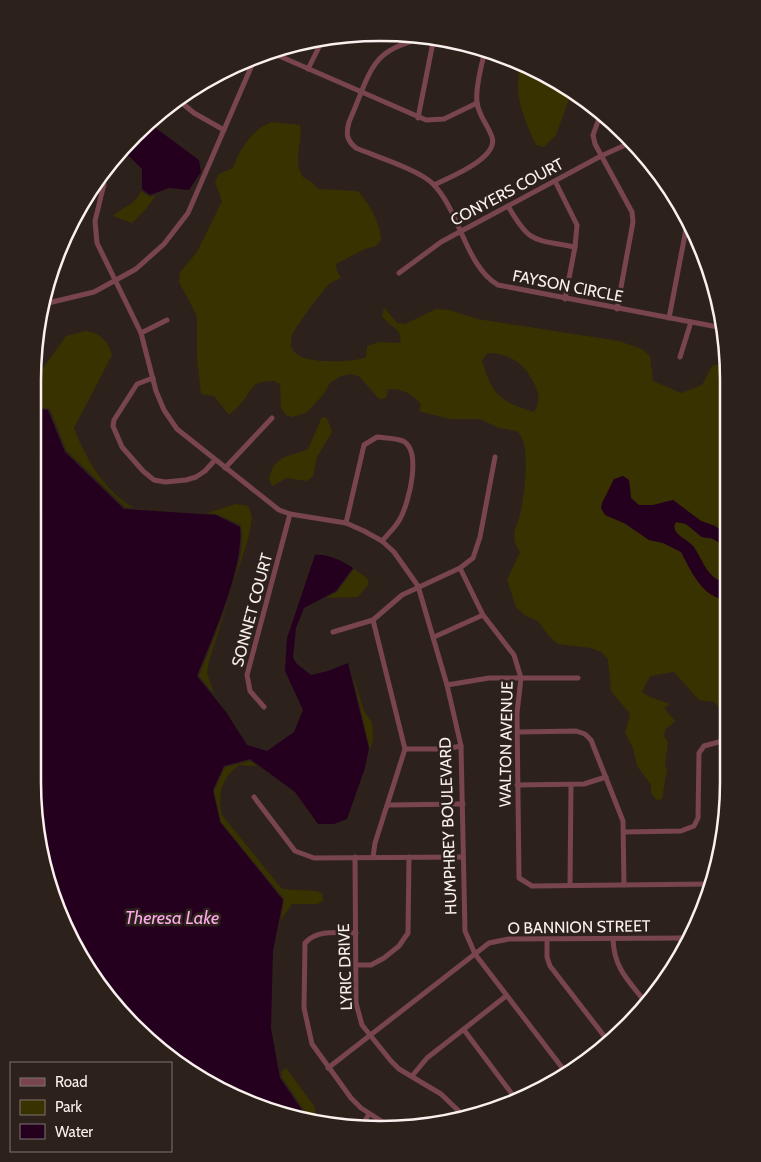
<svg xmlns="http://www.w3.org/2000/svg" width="761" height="1162" font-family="Cabin,sans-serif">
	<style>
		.green { fill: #383200; fill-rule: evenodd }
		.water { fill: #24001e }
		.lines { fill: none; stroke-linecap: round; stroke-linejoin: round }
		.minor { stroke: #78454f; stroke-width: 5 }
		.labels { text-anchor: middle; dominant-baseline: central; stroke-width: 5; stroke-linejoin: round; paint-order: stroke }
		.street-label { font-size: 16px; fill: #faf1ee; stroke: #2d211c }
		.water-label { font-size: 18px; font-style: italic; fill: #fda9e9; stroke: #2d211c }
		.rim { fill: none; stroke: #faf1ee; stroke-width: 2.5 }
	</style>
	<rect width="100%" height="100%" fill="#2d211c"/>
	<g class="green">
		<path d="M521,64L554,79L572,91L556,135L544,147L536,145C524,119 512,93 521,64Z"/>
		<path d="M272,122L300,125C303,143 292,161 303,177L313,183L318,189L358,191C370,206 380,221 381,240L376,246L365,249L336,264L337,271L341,278C338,280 333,281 330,283C326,286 293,330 292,335C291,339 291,343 291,347C293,350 296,354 299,356C313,363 352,363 366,357L367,346L379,342L401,343L399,332L382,317L384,307L397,323L405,324L436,309L449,310L477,319L619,341L642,349L650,356L653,381L681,393L702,385L712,366L728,361L727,535L715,526L701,521L673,500L653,505H639L631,498L630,484L614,479L601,508L649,540L663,543L681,552L690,568L722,600L727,599L726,709H720L714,702L699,700L674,672L650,676L642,692L650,697L670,704L664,708L675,721L665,730L664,736L668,742L665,766L667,769L662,799L657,800L651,793V785L637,766L633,748L625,733L630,714L611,691L608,659L601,652L591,648L558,644L548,635L538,621L526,616L516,607L507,580L520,552C518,549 516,545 515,542C512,531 519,521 521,511C524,493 532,444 517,431L499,428L480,419H450L422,412L419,411L421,405C413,393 402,389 388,389L386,398L379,399L360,377L351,374L341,376L330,383L323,395L306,413L292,417L286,415L281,408L280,384L274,381C251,382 255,385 243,401C239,406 234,411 229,415L214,396L201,394L197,358V316L179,282L180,272L197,252L222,201L215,182L219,174L233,168C239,150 253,128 272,122ZM487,353C510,353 524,363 534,383C539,394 541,401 534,412C499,401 493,396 482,361Z"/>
		<path d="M141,191L150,197L156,195L146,209L132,223L113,216C123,206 135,206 141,191Z"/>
		<path d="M85,331C99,332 108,341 112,355L74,428C85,458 106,493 134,508L125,507L66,450L50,409L35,407V381L43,368L66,336Z"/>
		<path d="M322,417L327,418L332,432L317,457L313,477L306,481L287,478L272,486L269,478C276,453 289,458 308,449Z"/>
		<path d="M236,504L248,506L252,517L249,536L209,661L207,673L214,694L199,676C213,640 249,561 241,525L216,514L207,513Z"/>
		<path d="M676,522C689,521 693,533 702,537C706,539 710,538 714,539C731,547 727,565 727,581C707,583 702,557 693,546C687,540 680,537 674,530Z"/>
		<polygon points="354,569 367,578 369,584 358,597 325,598 337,592"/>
		<polygon points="352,673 364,711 372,723 373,739 370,750"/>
		<path d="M250,761L257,766L239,765C222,777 217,795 222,815L281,888C295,892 309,888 322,893L323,901L317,904H292L281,920L284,899L221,822L214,791L225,767Z"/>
		<polygon points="286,1068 314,1106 318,1121 310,1119 282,1077 281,1072"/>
	</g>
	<g class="water">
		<polygon points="149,123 199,160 201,172 189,190 169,188 150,195 142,189 142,169 130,157 119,151"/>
		<path d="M35,408L48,410L65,452L124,509L216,515L240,527C244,568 213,636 197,676L226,712L247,745L267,751L294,732L303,710L285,671L287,638L315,555C326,553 343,561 353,568L336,591L304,608L296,628L293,658L297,664L311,675L328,671L348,663L369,748L365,768L347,819L334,824H318L295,792L250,759L224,766L213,790L220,822L283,900L273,951L271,1028L280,1078L308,1119L268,1111L168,1057L91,975L51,893L33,781Z"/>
		<path d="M623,476L629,480L631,498L639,505H653L673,500L701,521L715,526L727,535V552L720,543L711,538L702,537L686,524L676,522L674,526C675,536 687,539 693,546C702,557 708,583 727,581V599C703,600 690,569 681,552L663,543L649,540L626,524L605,515L601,508L602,503L614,479Z"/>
	</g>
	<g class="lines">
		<g class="minor">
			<path d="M432,37C369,47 372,70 349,122C346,133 346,140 356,148C375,156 419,170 432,183C460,210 465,266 498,285L723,328"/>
			<polyline points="270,52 426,120 444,119 477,103"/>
			<polyline points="308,69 323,39"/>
			<polyline points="177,99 194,113 224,130"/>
			<polyline points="601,113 593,135 595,144 632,212 633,222 617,309"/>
			<polyline points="418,118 434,37"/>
			<polyline points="555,181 577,225 575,247 565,299"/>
			<polyline points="104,184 95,221 97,243 141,333 156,391 164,410 177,429 279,510 290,514 346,523 364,531 382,541 394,552 418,586 447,685 461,746 465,931 475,954 567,1074"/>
			<path d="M434,185C450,177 499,158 492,137C488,125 478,115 477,102C475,86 482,66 485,49"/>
			<path d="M508,206C530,244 533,239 575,247"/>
			<polyline points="399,273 441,242 601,156 632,142"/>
			<polyline points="44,304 94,292 136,269 164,244 188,213 255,58"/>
			<polyline points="669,318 688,219"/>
			<polyline points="141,333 167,320"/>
			<polyline points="680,357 691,322"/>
			<polyline points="153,378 137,384 114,420 113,426 122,447 143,471 154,480 165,482 186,480 196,477 205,471 215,460"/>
			<polyline points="225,468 272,418"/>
			<path d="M346,523L364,445L377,437C384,438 396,438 403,441C422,451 409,501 401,517C397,526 388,534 382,541"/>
			<polyline points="460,568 483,615 514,655 521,678 517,713 519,878 532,886 710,884"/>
			<polyline points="333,632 373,620 402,595 460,568 473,558 480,537 495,457"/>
			<polyline points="434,637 483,615"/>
			<polyline points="447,685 489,678 578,678"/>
			<polyline points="264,707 250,691 247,675 290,514"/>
			<polyline points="518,732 576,731 585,734 591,740 623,821 624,885"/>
			<polyline points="405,749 446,749 461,746"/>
			<polyline points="517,785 584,784 606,777"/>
			<polyline points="254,797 295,851 314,858 463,857"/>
			<polyline points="389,805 463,804"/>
			<polyline points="624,832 681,831 694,826 698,818 699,753 704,746 726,740"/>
			<polyline points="355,857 356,1003 362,1025 391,1061 399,1069 441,1094 466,1118"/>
			<polyline points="373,857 375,843 405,749 373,620"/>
			<polyline points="570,885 571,785"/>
			<path d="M356,933C339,933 317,929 305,943L304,1008L312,1044L351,1098L361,1108L389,1126"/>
			<polyline points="680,938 682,947"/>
			<path d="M613,939C614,969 629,981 647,1004"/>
			<polyline points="547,940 547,957 550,966 608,1041"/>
			<polyline points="357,965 371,965 384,958 399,946 408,933 409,857"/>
			<polyline points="464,1030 515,1098"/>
			<polyline points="328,1068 489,943 509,939 687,938"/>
			<polyline points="412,1076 427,1058 506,996"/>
			<polyline points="360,1129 369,1114"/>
		</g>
	</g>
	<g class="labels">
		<g class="street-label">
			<text transform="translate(507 192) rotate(-28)">CONYERS COURT</text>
			<text transform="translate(568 286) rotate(11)">FAYSON CIRCLE</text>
			<text transform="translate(252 610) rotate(-75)">SONNET COURT</text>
			<text transform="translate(506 744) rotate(-89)">WALTON AVENUE</text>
			<text transform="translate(448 826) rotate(-92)">HUMPHREY BOULEVARD</text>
			<text transform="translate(579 927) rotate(-1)">O BANNION STREET</text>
			<text transform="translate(345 967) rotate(-92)">LYRIC DRIVE</text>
		</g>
		<g class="water-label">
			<text x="172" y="918">Theresa Lake</text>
		</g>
	</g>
	<path d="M0 0H761V1162H0ZM380 41H381A339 339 0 0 1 720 380V782A339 339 0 0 1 381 1121H380A339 339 0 0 1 41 782V380A339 339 0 0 1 380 41Z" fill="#2d211c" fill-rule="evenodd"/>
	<path class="rim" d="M380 41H381A339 339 0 0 1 720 380V782A339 339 0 0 1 381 1121H380A339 339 0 0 1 41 782V380A339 339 0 0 1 380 41Z"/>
	<rect x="10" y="1062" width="162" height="90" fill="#2d211c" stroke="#7f7470"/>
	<rect x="20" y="1078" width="25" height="8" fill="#78454f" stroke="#7f7470"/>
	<text x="55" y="1087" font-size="15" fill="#faf1ee">Road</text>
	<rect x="20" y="1100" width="25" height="15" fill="#383200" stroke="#7f7470"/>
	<text x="55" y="1112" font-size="15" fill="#faf1ee">Park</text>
	<rect x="20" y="1124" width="25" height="15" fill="#24001e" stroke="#7f7470"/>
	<text x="55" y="1137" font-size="15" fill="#faf1ee">Water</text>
</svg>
